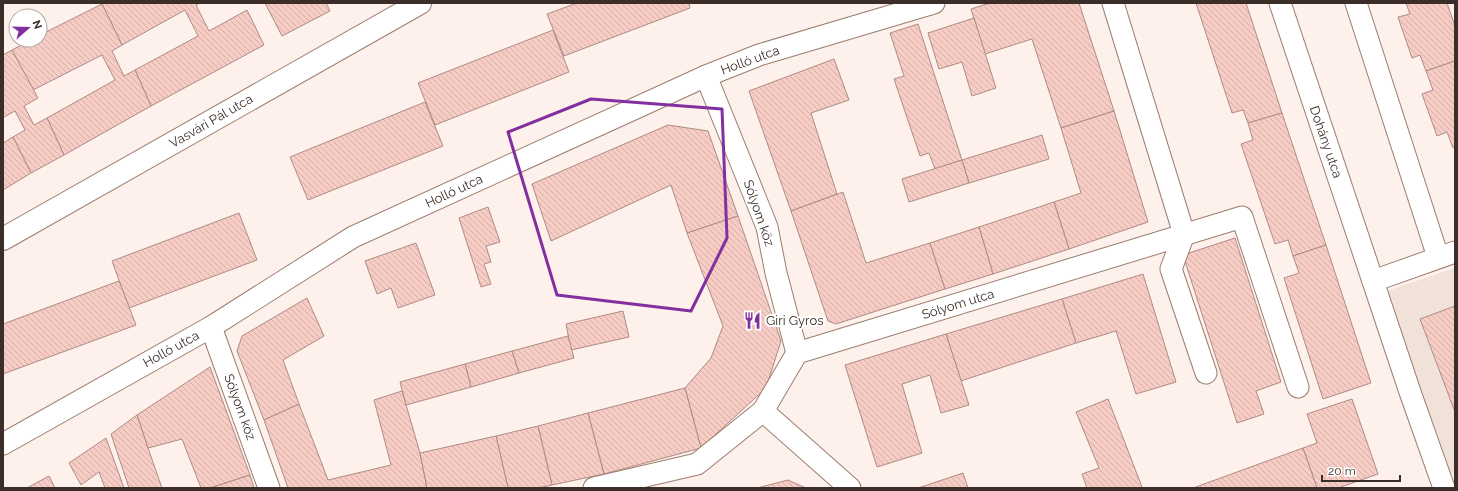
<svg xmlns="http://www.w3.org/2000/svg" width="1458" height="491" font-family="Raleway,sans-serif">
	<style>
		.built { fill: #f1e2d9 }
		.building { fill: url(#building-back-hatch); stroke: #ae8c86 }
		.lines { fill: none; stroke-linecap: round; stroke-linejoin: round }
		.minor-casing { stroke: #9b7d6e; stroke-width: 23 }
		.tertiary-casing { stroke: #9b7d6e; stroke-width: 24 }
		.minor { stroke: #fff; stroke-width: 21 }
		.tertiary { stroke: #fff; stroke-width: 22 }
		.marked { fill: none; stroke: #8230a0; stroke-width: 3; stroke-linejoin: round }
		.labels { text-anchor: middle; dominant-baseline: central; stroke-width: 4; stroke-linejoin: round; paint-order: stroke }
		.street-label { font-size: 13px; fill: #3b2e28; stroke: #fff }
		.poi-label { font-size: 13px; fill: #3b2e28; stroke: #fff; text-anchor: start }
	</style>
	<defs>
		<pattern id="building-back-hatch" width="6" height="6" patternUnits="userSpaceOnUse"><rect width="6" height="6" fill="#f6ccc4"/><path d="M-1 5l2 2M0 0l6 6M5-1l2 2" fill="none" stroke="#d4b0a8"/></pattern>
	</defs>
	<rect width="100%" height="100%" fill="#fef0ea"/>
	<polygon class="built" points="1455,268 1455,472 1451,474 1387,291"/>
	<g class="building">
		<polygon points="103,3 200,3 196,5 209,31 247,10 264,45 151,106 135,70 198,36 185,10 122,45 102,4"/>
		<polygon points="265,3 326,3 330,11 282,36"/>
		<polygon points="577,3 689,3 690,8 564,56 547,14"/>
		<polygon points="990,3 1079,3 1114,111 1061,128 1032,39 985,54 971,9"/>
		<polygon points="1196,3 1246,3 1282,113 1248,123 1243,110 1232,113"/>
		<polygon points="1406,3 1447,3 1455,26 1455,61 1426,71 1420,55 1412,58 1398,17 1410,14"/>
		<polygon points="102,4 122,45 112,51 124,76 135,70 151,106 64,155 47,118 115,80 102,55 33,90 12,50 31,40 40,40 40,35"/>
		<polygon points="974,18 996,88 972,96 962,62 939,69 928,33"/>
		<polygon points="918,24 962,160 935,169 929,153 920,156 894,79 904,76 890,33"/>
		<polygon points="553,30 569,72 435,125 418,83"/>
		<polygon points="12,50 38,98 24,106 34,125 47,118 64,155 31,173 13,137 25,130 15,111 4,117 3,116 3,55"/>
		<polygon points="834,59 849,100 811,113 837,194 791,211 749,91"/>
		<polygon points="1455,61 1455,147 1453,148 1447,132 1437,136 1422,94 1433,90 1426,71"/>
		<polygon points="425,102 443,146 308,200 290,157"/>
		<polygon points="1114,111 1148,222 1069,249 1054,202 1081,193 1061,128"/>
		<polygon points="1282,113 1326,245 1293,256 1288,240 1275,244 1241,144 1253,140 1248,123"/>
		<polygon points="668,125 708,131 738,216 687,233 671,185 551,241 532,184"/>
		<polygon points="1042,135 1049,159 969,183 962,160"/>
		<polygon points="13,137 31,173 3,190 3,143"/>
		<polygon points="962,160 969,183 909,202 902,179"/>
		<polygon points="843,192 866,263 930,243 945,289 836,324 828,321 791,211"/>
		<polygon points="1054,202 1069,249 993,274 979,227"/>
		<polygon points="488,207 500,242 486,246 491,262 484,264 491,284 481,287 459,218"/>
		<polygon points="239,213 257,260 129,308 112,261"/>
		<polygon points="738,216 781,341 766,388 701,448 685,388 711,358 723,326 687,233"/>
		<polygon points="979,227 993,274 945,289 930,243"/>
		<polygon points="1235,238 1281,382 1256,391 1264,414 1237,423 1183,255"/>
		<polygon points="416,243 435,295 398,308 391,288 377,294 365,261"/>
		<polygon points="1326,245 1371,383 1323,399 1284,278 1299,273 1293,256"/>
		<polygon points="1143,274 1176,382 1136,394 1116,331 1076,343 1062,299"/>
		<polygon points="119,281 136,325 3,374 3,324"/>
		<polygon points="307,298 324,336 283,360 299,404 264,420 237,351 242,336"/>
		<polygon points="1062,299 1076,343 961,381 946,334"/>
		<polygon points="1455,306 1455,412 1420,319"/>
		<polygon points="623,311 629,337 571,350 566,324"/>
		<polygon points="946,334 969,405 941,413 930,375 902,384 922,453 877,467 845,365"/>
		<polygon points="568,336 574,358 519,373 512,351"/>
		<polygon points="512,351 519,373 471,387 465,364"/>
		<polygon points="465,364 471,387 406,405 400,382"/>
		<polygon points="210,367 250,475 210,488 201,488 182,439 148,448 137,415"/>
		<polygon points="685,388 701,448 604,474 588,413"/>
		<polygon points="402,391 420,453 427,488 288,488 264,420 299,404 328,480 391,465 374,400"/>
		<polygon points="1108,399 1142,487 1140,488 1087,488 1082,474 1099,468 1076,412"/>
		<polygon points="1352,399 1378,474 1338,488 1317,488 1303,448 1317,443 1307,414"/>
		<polygon points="588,413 604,474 552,485 538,426"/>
		<polygon points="137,415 148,448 162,488 129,488 111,434"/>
		<polygon points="538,426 552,485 538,488 508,488 496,436"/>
		<polygon points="496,436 508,488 427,488 420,453"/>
		<polygon points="106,438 124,488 105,488 99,472 81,485 69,463"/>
		<polygon points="1303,448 1317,488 1193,488"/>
		<polygon points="963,473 968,488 918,488"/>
		<polygon points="250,475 254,488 210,488"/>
		<polygon points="49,476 55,488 27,488"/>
		<polygon points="788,480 806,488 757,488"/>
	</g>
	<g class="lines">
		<defs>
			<g id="minor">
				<polyline points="1113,3 1184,234 1171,269 1206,373"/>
				<polyline points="1280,3 1410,392 1444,488"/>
				<polyline points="1356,3 1438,257"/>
				<polyline points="706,76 767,227 776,273 797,353"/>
				<polyline points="1373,281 1455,252"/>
				<polyline points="211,327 269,488"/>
				<polyline points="763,411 850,488"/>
				<polyline points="3,444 211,327 353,237 706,76 759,55 934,3"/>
				<polyline points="594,488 697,464 763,411 797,353 1242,217 1298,387"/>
			</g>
			<polyline id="tertiary" points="3,239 420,3"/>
		</defs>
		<use href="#minor" class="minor-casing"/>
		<use href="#tertiary" class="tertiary-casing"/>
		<use href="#minor" class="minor"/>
		<use href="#tertiary" class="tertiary"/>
	</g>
	<path class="marked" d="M591,99L722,109L727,238L691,311L557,295L508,132Z"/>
	<defs>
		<symbol id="restaurant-bare" viewBox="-9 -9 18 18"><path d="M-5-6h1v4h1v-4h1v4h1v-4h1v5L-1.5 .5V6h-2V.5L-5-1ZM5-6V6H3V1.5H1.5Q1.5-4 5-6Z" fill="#8230a0" stroke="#fff" stroke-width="2.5" paint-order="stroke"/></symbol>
	</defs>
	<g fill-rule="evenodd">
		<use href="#restaurant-bare" x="740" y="308" width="25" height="25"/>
	</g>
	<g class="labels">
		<g class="street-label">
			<text transform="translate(750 60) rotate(-20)">Holló utca</text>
			<text transform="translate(211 121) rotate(-30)">Vasvári Pál utca</text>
			<text transform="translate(1326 142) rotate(71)">Dohány utca</text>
			<text transform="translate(454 191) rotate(-25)">Holló utca</text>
			<text transform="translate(759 213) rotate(71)">Sólyom köz</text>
			<text transform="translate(958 304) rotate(-17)">Sólyom utca</text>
			<text transform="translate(171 349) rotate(-29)">Holló utca</text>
			<text transform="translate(240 407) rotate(70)">Sólyom köz</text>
		</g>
		<g class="poi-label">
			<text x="766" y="320">Giri Gyros</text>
		</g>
	</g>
	<rect width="1458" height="491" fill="none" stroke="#3b2e28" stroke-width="8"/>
	<g transform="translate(28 28) rotate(70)"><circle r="19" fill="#ffffff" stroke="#b1aba9"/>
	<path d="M0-3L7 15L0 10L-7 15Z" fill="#8230a0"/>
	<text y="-6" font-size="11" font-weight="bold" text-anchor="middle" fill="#3b2e28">N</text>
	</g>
	<path d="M1322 475v6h78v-6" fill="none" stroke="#3b2e28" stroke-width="2"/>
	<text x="1328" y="475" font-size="12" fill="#3b2e28" stroke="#ffffff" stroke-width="3" paint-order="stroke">20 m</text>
</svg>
